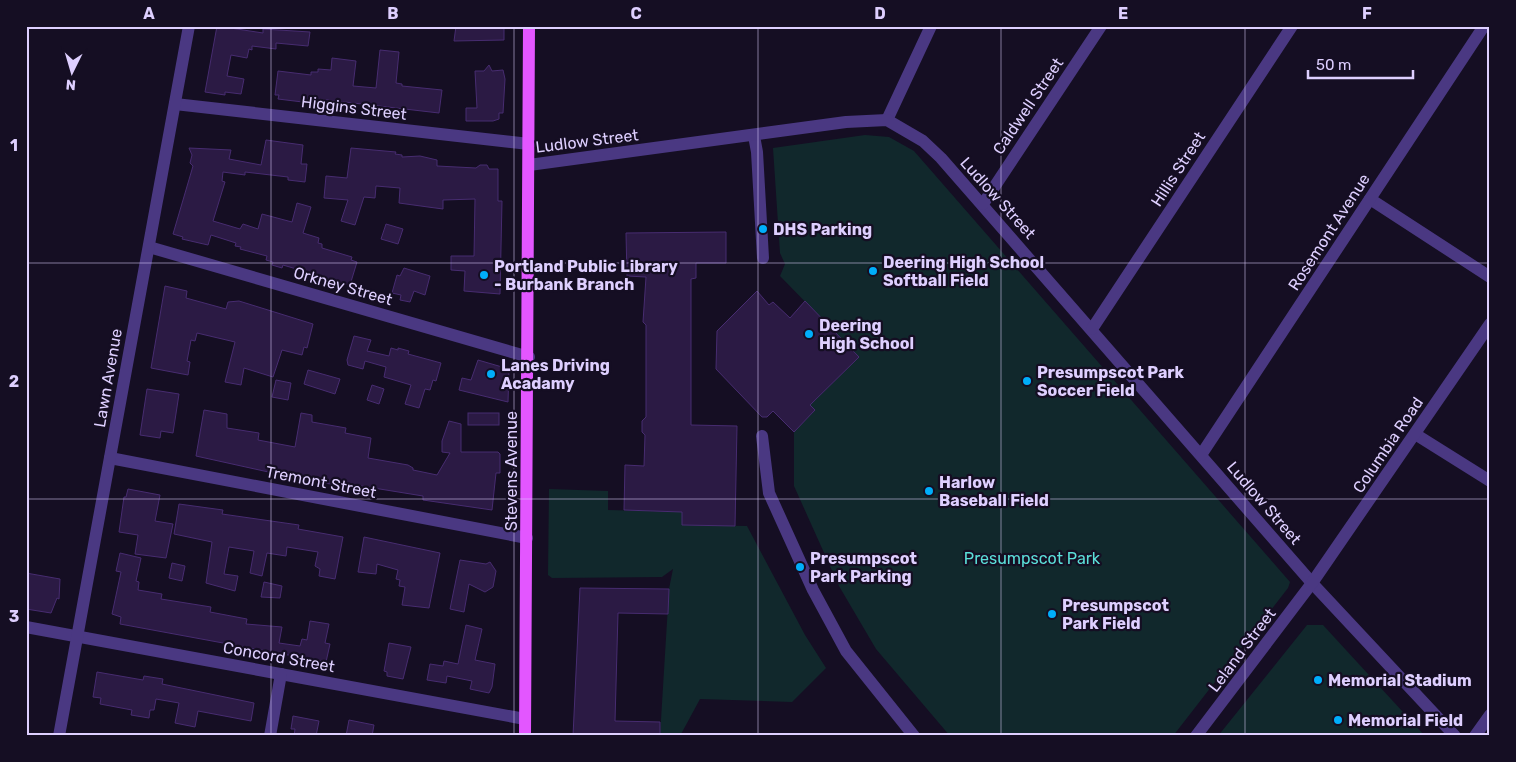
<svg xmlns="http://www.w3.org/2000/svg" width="1516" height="762" font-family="Rubik,sans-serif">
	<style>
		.green { fill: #11282c }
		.building { fill: #2b1a44; stroke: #472c70 }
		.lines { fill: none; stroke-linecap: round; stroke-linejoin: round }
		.minor { stroke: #4a3882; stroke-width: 12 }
		.major { stroke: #e356ff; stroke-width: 12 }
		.grid { fill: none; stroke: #decfff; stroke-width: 1; stroke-opacity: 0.55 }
		.poi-dot { fill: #00aefa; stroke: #150e23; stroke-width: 2 }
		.labels { text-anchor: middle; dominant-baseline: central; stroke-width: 4.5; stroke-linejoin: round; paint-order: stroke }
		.street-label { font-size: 16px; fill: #decfff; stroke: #150e23 }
		.poi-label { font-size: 16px; font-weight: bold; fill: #decfff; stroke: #150e23; text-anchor: start }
		.park-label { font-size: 16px; fill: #5bdfd9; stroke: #150e23 }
		.neatline { fill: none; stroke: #decfff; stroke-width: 2 }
		.grid-label { font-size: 16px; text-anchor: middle; font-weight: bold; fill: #decfff }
	</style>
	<rect width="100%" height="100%" fill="#150e23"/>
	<g class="green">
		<polygon points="865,135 889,137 914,151 1290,582 1288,588 1173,736 950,736 876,649 839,586 794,486 794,432 815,410 810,405 859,357 780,276 785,264 780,253 773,148"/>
		<polygon points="549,489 608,491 608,510 683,512 683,525 747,526 805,635 826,668 792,702 700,699 680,736 660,736 669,589 673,569 662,577 552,578 548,575"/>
		<polygon points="1307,625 1323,625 1425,736 1218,736"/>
	</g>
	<g class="building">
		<polygon points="217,26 263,33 263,29 310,32 308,46 276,43 276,49 252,46 252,50 249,49 247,58 231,55 227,76 244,79 241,94 225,92 225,95 205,92"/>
		<polygon points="456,26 504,26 504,40 454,41"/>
		<polygon points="380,50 399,52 396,83 402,84 402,86 442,90 439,113 319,99 319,104 278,99 279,95 275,95 278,71 311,75 311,72 318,72 318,69 331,70 332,58 356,61 353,86 376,88"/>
		<polygon points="489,65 492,71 503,70 505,79 503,113 499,113 499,119 493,121 466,121 466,108 477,108 475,71 484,71"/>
		<polygon points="266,140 303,145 301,164 307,164 305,182 288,180 288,177 245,172 245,175 223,172 222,181 225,182 213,221 240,229 243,224 258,229 262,214 292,222 297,203 311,207 303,233 319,238 318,243 322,244 322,248 352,257 351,260 357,262 350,285 283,265 282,268 272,265 273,262 266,260 267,256 240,249 241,247 235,246 236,243 211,235 208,245 182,239 183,237 173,234 193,166 190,163 192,155 189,148 231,150 229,159 261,165"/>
		<polygon points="351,148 396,152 395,154 402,155 402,157 420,156 437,160 437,166 476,168 480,165 487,165 489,169 498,169 498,201 502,201 500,294 464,291 465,271 451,270 451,256 474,256 475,199 443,200 443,209 428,207 399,203 400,188 376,186 375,198 364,197 355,225 341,221 348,200 324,198 326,176 347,178"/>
		<polygon points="386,224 403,229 398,244 381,239"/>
		<polygon points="726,232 726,263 696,263 696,278 691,279 691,425 737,426 735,526 682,525 682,512 624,510 625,465 644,466 645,435 642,432 642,421 646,417 646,325 643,322 646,277 627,276 626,233"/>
		<polygon points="404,268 430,276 425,295 414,291 410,302 400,300 401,295 392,293 397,275 400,276"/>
		<polygon points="165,286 187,291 186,298 226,309 228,302 239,301 313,324 307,348 304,347 302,355 282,350 273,377 244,368 241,385 225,382 235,342 197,333 195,341 191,340 187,361 190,362 188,375 151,368"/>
		<polygon points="757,291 769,305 773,302 790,318 805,301 859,357 810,405 815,410 794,432 773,411 767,417 762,417 716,369 717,331"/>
		<polygon points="354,336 371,340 367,351 389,356 391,348 398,350 398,348 409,351 408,354 441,363 436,381 433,380 430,390 425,389 419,408 405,404 411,385 384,377 386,367 365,361 363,369 348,365 347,360"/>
		<polygon points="478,360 509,369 508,402 459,390 462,378 471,380"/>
		<polygon points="308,370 340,379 335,394 304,384"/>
		<polygon points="276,380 291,383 288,400 272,397"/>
		<polygon points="372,385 384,389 379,404 367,400"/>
		<polygon points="147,389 179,394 173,433 161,431 160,438 140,435"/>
		<polygon points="204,410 227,414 227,428 259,433 258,440 295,447 301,413 312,415 312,422 346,428 345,433 371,438 368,458 408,465 413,468 413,470 437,475 450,453 442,452 442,441 449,421 461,424 461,452 498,452 500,454 500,473 496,473 492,510 423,500 423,496 349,484 349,487 300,479 196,456"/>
		<rect x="468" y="413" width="31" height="12"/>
		<polygon points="128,489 160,495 155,521 173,524 166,558 135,554 138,535 119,532 124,497 126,497"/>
		<polygon points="179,504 223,510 222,514 299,525 298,529 343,537 335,579 319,576 320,569 315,566 318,552 287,547 286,556 267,553 262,576 250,573 254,551 229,547 224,574 238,576 235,591 206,583 212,542 174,534"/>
		<polygon points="364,537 440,553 429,608 402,605 405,587 399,586 400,580 396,579 398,570 377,564 376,574 358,572"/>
		<polygon points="120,553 141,558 136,581 139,582 138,590 162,594 161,599 211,607 210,612 247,619 246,624 282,627 279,643 300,646 302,639 307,640 310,621 329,624 325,643 330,644 326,662 120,624 121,617 112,614 121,572 116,571"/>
		<polygon points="460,560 486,564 490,562 496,571 493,587 485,592 469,584 464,612 450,609"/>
		<polygon points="172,563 185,566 182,581 169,578"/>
		<polygon points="26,573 60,579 59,599 57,598 51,613 26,609"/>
		<polygon points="264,582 282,586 280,598 261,597"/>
		<polygon points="580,588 669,589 668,614 618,613 615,721 660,722 660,736 573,736"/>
		<polygon points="466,625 482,629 475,660 495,664 492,687 489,693 470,689 472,681 447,676 446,683 427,680 430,664 443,666 444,661 458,664"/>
		<polygon points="389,643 411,647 403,679 387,676 387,672 384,671"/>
		<polygon points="97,672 143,680 144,676 163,679 162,684 254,703 251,721 198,711 195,727 175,723 179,703 156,699 154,710 150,710 149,718 131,715 132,710 100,704 101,698 93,697"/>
		<polygon points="293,716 319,721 316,736 294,736 295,729 291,729"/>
		<polygon points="349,720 374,725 372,736 346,736"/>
	</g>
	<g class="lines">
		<g class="minor">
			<polyline points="175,104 529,144"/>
			<polyline points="887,120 931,26"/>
			<polyline points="754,136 757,152 763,258"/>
			<polyline points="529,165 846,122 887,120 923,141 941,158 1312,583 1455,736"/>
			<polyline points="1370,199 1490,277"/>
			<polyline points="983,204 1101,26"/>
			<polyline points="149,247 529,357"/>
			<polyline points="1092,329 1292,26"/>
			<polyline points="1415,434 1490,481"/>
			<polyline points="762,436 769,493 813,590 846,651 914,736"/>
			<polyline points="1201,455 1484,26"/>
			<polyline points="110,458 527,538"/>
			<polyline points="26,627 525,719"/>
			<polyline points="59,736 189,26"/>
			<polyline points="270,736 281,674"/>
			<polyline points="1196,736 1312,583 1490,324"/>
			<polyline points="1475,736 1490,715"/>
		</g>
		<polyline class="major" points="525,736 529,26"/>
	</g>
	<path class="grid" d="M271,26V736M514,26V736M758,26V736M1001,26V736M1245,26V736M26,263H1490M26,499H1490"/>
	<g class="poi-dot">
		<circle cx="763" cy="229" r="5"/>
		<circle cx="873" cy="271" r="5"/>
		<circle cx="484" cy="275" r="5"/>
		<circle cx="809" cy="334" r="5"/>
		<circle cx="491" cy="374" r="5"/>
		<circle cx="1027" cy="381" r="5"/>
		<circle cx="929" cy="491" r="5"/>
		<circle cx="800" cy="567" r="5"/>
		<circle cx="1052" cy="614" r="5"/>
		<circle cx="1318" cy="680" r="5"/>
		<circle cx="1338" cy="720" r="5"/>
	</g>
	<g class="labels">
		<g class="street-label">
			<text transform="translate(1028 106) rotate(-56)">Caldwell Street</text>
			<text transform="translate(354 108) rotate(7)">Higgins Street</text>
			<text transform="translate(587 141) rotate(-7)">Ludlow Street</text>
			<text transform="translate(1178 169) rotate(-57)">Hillis Street</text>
			<text transform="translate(998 198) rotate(48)">Ludlow Street</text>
			<text transform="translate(1329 232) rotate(-57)">Rosemont Avenue</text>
			<text transform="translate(343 286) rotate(16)">Orkney Street</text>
			<text transform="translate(108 378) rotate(-80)">Lawn Avenue</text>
			<text transform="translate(1388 445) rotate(-56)">Columbia Road</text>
			<text transform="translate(511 471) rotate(-90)">Stevens Avenue</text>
			<text transform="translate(321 482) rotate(11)">Tremont Street</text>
			<text transform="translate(1264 503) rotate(49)">Ludlow Street</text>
			<text transform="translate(1242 650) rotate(-53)">Leland Street</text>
			<text transform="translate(279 657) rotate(10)">Concord Street</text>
		</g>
		<g class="poi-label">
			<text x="773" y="229">DHS Parking</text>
			<text x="883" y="262">Deering High School<tspan x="883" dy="18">Softball Field</tspan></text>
			<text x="494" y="266">Portland Public Library<tspan x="494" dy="18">- Burbank Branch</tspan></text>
			<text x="819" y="325">Deering<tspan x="819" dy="18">High School</tspan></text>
			<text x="501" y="365">Lanes Driving<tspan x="501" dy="18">Acadamy</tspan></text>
			<text x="1037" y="372">Presumpscot Park<tspan x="1037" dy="18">Soccer Field</tspan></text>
			<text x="939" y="482">Harlow<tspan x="939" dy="18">Baseball Field</tspan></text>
			<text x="810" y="558">Presumpscot<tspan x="810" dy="18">Park Parking</tspan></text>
			<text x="1062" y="605">Presumpscot<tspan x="1062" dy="18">Park Field</tspan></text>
			<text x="1328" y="680">Memorial Stadium</text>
			<text x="1348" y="720">Memorial Field</text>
		</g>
		<g class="park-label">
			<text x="1032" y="558">Presumpscot Park</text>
		</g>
	</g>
	<rect width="1516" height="762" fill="none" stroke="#150e23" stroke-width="55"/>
	<g transform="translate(72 72) rotate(185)" stroke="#150e23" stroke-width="4" paint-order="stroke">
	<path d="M0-4L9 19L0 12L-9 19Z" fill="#decfff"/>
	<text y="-8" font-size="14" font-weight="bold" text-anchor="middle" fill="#decfff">N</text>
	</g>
	<path d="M1308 70v8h105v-8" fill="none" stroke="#decfff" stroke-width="2.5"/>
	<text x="1316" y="70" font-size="15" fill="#decfff" stroke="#150e23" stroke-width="4" paint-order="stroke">50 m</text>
	<rect x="28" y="28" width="1460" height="706" class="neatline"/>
	<g class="grid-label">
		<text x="149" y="19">A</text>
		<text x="393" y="19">B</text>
		<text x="636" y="19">C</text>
		<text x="880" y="19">D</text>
		<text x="1123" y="19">E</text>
		<text x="1367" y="19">F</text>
		<text x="14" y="151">1</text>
		<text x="14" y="387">2</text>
		<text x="14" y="622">3</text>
	</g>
</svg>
